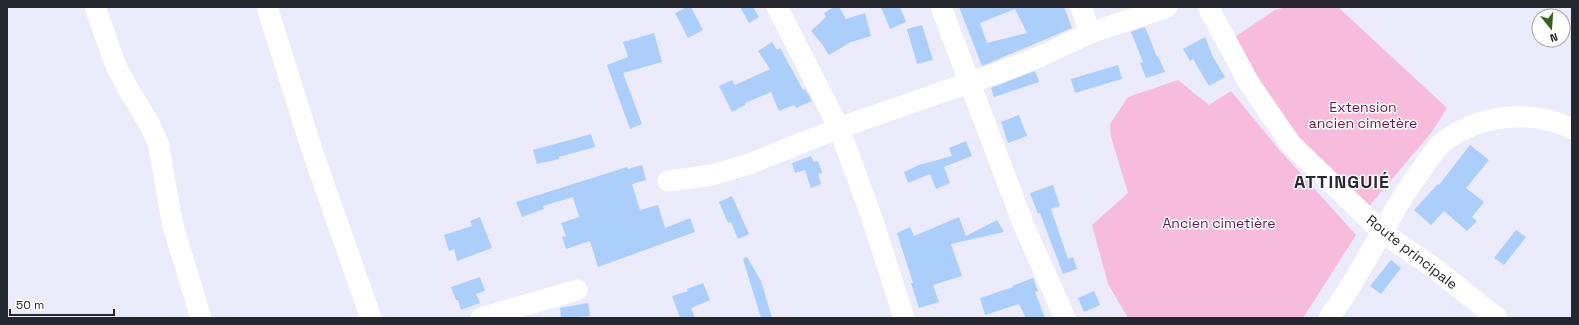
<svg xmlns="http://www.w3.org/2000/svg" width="1579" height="325" font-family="'Space Grotesk',sans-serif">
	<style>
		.green { fill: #f7bcdc }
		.building { fill: #accefb; fill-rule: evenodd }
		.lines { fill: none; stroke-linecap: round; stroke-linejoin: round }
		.minor { stroke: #fff; stroke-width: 21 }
		.labels { text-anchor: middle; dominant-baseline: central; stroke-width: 3; stroke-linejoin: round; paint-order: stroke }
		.park-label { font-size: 14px; fill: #66194b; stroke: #fff }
		.street-label { font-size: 14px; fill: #26262e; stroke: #fff }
		.district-label { font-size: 18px; font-weight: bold; letter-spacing: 1px; fill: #282838; stroke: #fff }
	</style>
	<rect width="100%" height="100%" fill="#ebebfc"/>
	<g class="green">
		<polygon points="1286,7 1338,7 1447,108 1431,133 1366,210 1270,107 1232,39 1275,10"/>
		<polygon points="1178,80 1209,105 1231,91 1276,146 1356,235 1303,318 1128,318 1108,284 1092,225 1128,193 1111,137 1110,124 1128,97"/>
	</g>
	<g class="building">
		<polygon points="687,7 691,7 703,30 688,38 675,13"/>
		<polygon points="740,7 753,7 759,17 749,23"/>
		<polygon points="834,7 839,7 846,19 865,13 871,36 851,42 829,55 822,44 811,31 826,17 824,13"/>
		<polygon points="881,7 900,7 906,22 890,29"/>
		<path d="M959,7H1064L1072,28L982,66ZM1015,9L1027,33L987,43L980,23Z"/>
		<polygon points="922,25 933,60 917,64 907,29"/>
		<polygon points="1145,27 1157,57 1158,56 1165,72 1146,78 1140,63 1143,62 1131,32"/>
		<polygon points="654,33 662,62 623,73 642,124 630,129 607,65 628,57 623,42"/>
		<polygon points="1205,37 1213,57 1225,77 1209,86 1193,59 1190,61 1183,49"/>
		<polygon points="772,42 777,50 780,48 803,90 805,89 812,101 796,108 794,105 779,111 771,92 745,103 745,105 732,112 719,86 732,80 735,85 770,69 758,51"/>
		<polygon points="1118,65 1122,79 1075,93 1071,79"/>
		<polygon points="1035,71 1039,82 994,97 991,88"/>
		<polygon points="1019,115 1027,136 1008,143 1001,122"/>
		<polygon points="591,134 595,147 559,157 559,159 537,164 533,150"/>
		<polygon points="966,141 972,156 944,167 950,183 936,189 930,174 908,183 904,172 919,165 952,156 949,148"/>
		<polygon points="1470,145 1489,160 1466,188 1484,202 1472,217 1477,221 1467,231 1444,211 1431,225 1414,210 1438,184 1439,185"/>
		<polygon points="811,156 814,162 818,161 822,173 818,174 821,184 811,188 805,170 795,173 792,163"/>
		<polygon points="642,165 646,180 632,184 640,210 658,205 665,228 690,218 695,232 598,267 590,241 566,249 562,237 566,236 561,223 579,217 573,197 543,206 544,209 522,217 516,202 627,167 628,169"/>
		<polygon points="1053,185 1060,206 1051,209 1068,259 1073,257 1077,269 1063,274 1040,213 1038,214 1030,193"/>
		<polygon points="732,196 749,234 738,239 731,222 728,223 719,202"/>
		<polygon points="480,217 492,248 457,261 454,249 449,251 444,235 472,226 470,221"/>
		<polygon points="959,217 966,236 997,220 1004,232 951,244 962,276 933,285 939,302 919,308 911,283 913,283 897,233 910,227 914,236"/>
		<polygon points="1516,230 1526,237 1504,265 1494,258"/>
		<polygon points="747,257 761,281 772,318 761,318 743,259"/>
		<polygon points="1391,260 1401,268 1381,294 1370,286"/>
		<polygon points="480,277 485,291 476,294 480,303 461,310 458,300 456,300 451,287"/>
		<polygon points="1033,278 1038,291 1035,292 1045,318 1026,318 1019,304 985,315 980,298 1013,287 1012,286"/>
		<polygon points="703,283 710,300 691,308 695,318 680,318 672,296 688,291 687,289"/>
		<polygon points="1094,291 1100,305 1084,312 1078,298"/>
		<polygon points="588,303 590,316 561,318 560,308"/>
	</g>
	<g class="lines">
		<g class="minor">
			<polyline points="95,7 116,66 127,87 150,125 158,143 173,226 201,318"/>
			<polyline points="267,7 313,153 371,318"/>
			<polyline points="777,7 839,128 873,221 904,318"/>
			<polyline points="941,7 1024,226 1065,318"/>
			<polyline points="1081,7 1090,33"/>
			<polyline points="1208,7 1249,83 1291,144 1382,232 1434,268 1497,318"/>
			<polyline points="668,181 712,175 749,164 839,128 1003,71 1039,57 1090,33 1167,7"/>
			<polyline points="481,318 577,290"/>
			<path d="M1329,318C1337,305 1347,293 1354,280C1377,243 1396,203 1422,169C1428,160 1435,149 1443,142C1479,115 1531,108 1572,129"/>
		</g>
	</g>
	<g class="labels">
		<g class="park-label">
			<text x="1363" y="107">Extension<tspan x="1363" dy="16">ancien cimetère</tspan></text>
			<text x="1219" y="223">Ancien cimetière</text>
		</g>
		<g class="street-label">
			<text transform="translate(1412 252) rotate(38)">Route principale</text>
		</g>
		<g class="district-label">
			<text x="1342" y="181">ATTINGUIÉ</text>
		</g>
	</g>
	<rect width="1579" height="325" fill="none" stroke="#26262e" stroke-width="16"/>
	<g transform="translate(1551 28) rotate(163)"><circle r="19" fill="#ffffff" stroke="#a8a8ab"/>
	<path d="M0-3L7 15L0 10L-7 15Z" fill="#376322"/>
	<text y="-6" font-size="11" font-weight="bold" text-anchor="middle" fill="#26262e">N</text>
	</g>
	<path d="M10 309v6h104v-6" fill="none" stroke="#26262e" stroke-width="2"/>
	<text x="16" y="309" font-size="12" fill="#26262e" stroke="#ffffff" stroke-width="3" paint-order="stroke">50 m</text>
</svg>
